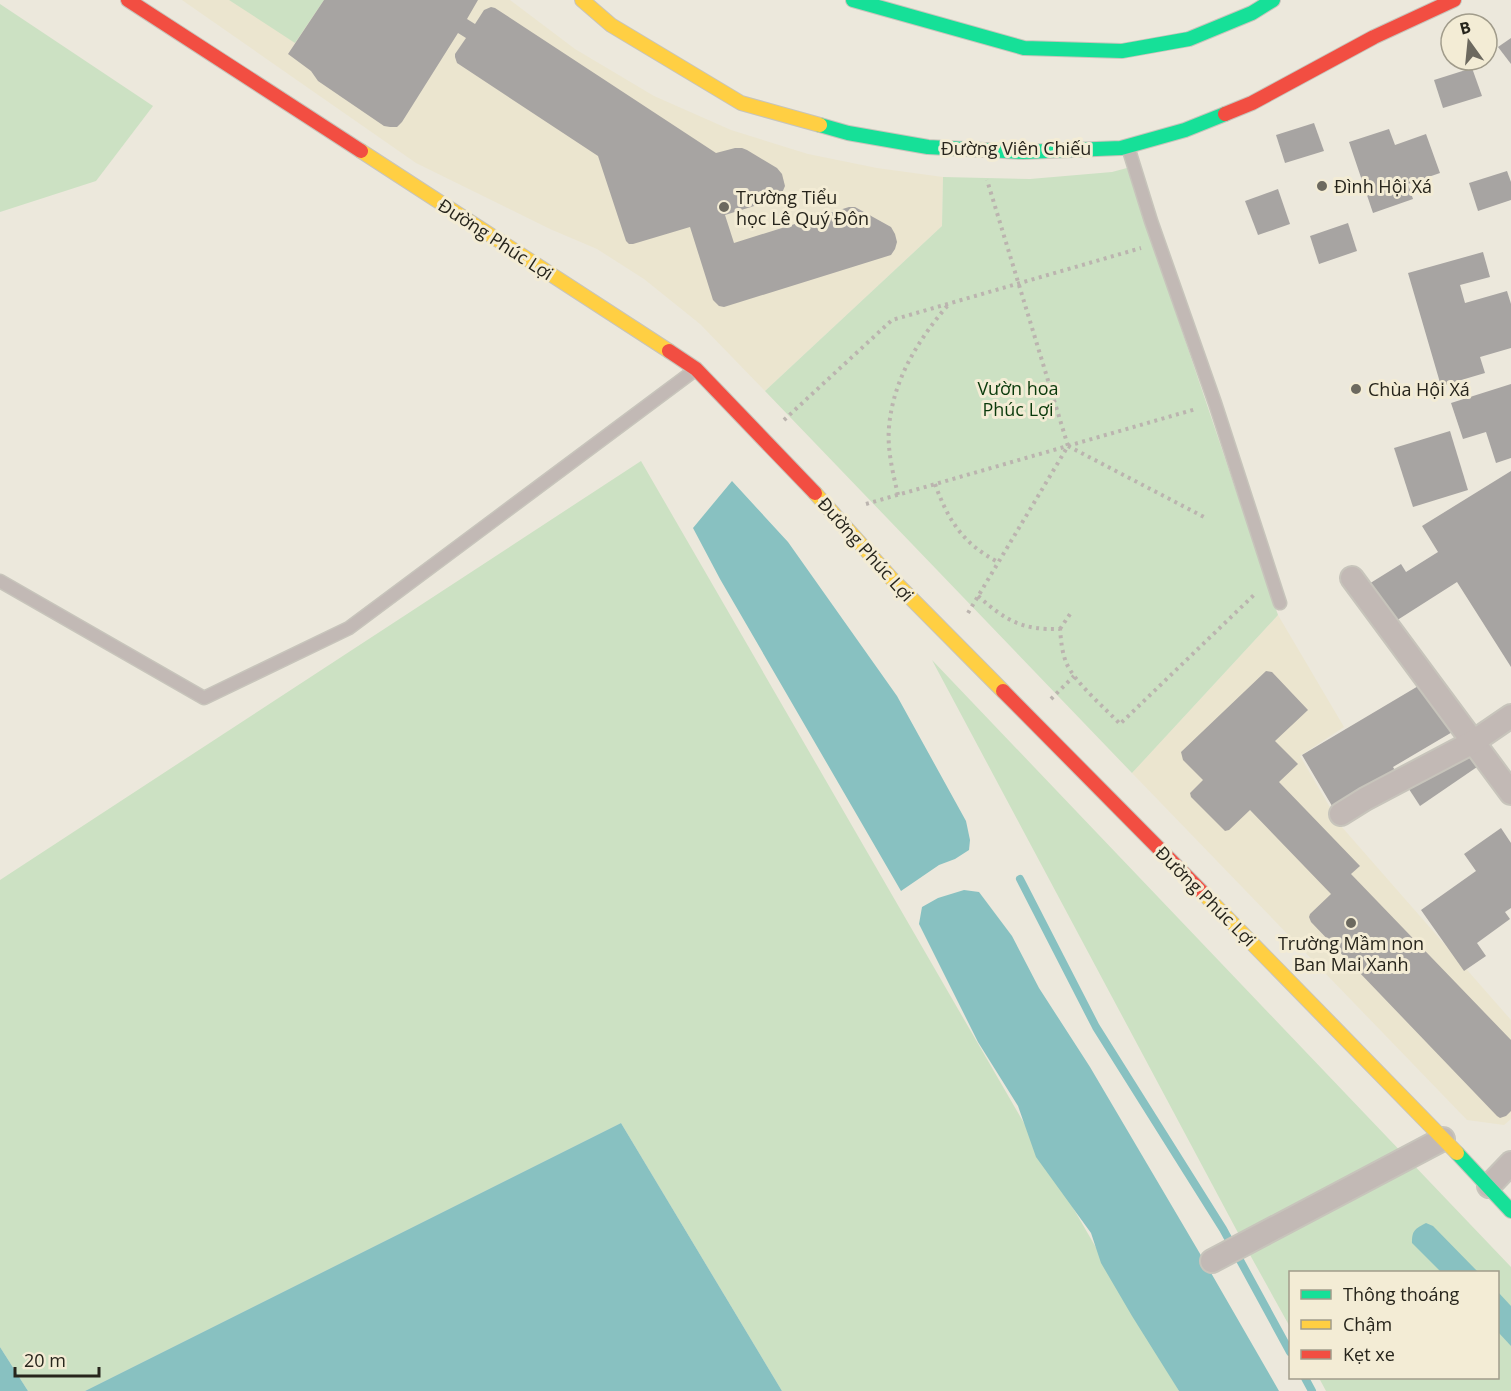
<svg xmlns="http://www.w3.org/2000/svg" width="1511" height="1391" font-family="'Open Sans',sans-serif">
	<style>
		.built { fill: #ebe5cf }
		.green { fill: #cce1c3 }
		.water { fill: #88c1c1 }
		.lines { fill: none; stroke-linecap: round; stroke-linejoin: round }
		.stream { stroke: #88c1c1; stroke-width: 8 }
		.building { fill: #a7a4a2 }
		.lane-casing { stroke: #c7c4bb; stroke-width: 15 }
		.street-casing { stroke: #c7c4bb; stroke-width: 26 }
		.fast-casing { stroke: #c7c4bb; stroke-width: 16 }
		.slow-casing { stroke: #c7c4bb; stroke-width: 16 }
		.jam-casing { stroke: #c7c4bb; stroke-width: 16 }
		.path { stroke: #bbb4af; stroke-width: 4; stroke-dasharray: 3 4.5; stroke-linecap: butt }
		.lane { stroke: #c2b9b5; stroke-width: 12 }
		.street { stroke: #c2b9b5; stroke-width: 22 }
		.fast { stroke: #16e098; stroke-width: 14 }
		.slow { stroke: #ffcf43; stroke-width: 14 }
		.jam { stroke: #f24e42; stroke-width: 14 }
		.poi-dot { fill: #6c695f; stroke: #f3ecd5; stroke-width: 2 }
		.labels { text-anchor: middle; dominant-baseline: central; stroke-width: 6; stroke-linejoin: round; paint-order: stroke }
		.street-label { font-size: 18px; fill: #27251c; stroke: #f3ecd5 }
		.poi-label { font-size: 18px; fill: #27251c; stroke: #f3ecd5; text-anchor: start }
		.park-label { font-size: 18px; fill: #0a3a0b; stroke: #f3ecd5 }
	</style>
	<rect width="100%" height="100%" fill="#ece8dc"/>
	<g class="built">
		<polygon points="182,0 510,0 575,49 654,96 731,130 808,154 877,168 943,177 942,226 765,391 700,324 644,279 597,249 550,229 416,163"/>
		<polygon points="1278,615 1344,727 1300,756 1341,826 1511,1020 1511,1119 1504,1125 1467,1120 1132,773"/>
	</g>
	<g class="green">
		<polygon points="229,0 324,0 295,43"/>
		<polygon points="0,4 153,106 96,181 0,212"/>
		<polygon points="1127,168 1278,615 1132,773 765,391 942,226 943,177 1030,179 1112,172"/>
		<polygon points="641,461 1179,1391 782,1391 621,1123 85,1391 28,1391 0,1347 0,880"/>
		<polygon points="932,660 1511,1267 1511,1391 1326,1391 1319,1378 1498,1378 1498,1272 1290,1272 1290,1327 1244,1244"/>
	</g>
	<g class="water">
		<polygon points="732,481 788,542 897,696 966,821 970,840 969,850 955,859 939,865 901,891 720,579 693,528"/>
		<polygon points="964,890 979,892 1012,936 1039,988 1090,1067 1199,1252 1279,1391 1179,1391 1132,1316 1101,1263 1091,1233 1036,1157 1018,1106 978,1042 919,924 922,907 938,898"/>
		<polygon points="621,1123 782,1391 85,1391"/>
		<path d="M1426,1223L1433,1226L1478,1272H1441L1412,1243C1412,1230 1415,1229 1426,1223Z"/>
		<polygon points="1498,1292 1511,1306 1511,1346 1498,1332"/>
		<polygon points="0,1347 28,1391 0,1391"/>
	</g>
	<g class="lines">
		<g class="stream">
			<polyline points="1020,879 1096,1027 1223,1229 1290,1352"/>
			<polyline points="1305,1378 1312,1391"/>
		</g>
	</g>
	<g class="building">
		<polygon points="324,0 478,0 467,19 475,24 484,10 491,7 495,8 716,153 735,148 742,148 747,150 777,168 782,174 785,186 782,193 777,199 725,215 734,243 849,207 855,207 891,227 895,234 897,242 895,249 891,255 724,307 719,306 713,300 690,227 633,244 629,244 626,241 598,156 457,63 455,57 455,54 466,38 458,33 402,122 397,127 390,127 384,126 318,81 311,71 288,54"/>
		<polygon points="1511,38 1511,64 1498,47"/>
		<polygon points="1472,68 1482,96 1443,108 1434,80"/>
		<polygon points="1314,123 1324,151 1285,163 1276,135"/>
		<polygon points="1389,129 1395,145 1426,134 1440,173 1408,184 1413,199 1373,213 1349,142"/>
		<polygon points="1507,171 1511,182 1511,200 1478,211 1469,183"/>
		<polygon points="1278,189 1290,224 1258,235 1245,201"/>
		<polygon points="1348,223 1357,251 1319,264 1310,236"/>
		<polygon points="1483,252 1490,277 1460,285 1465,303 1507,291 1511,304 1511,348 1480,357 1485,373 1441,386 1408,273"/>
		<polygon points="1511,384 1511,458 1496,463 1486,432 1463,439 1451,403"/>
		<polygon points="1450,431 1468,490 1413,507 1394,448"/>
		<polygon points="1511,471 1511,667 1457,582 1388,626 1364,587 1401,564 1406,572 1438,552 1422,526"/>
		<polygon points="1266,671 1272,672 1308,710 1275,741 1298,764 1279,782 1360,866 1351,874 1511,1040 1511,1111 1506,1116 1500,1118 1497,1116 1311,922 1309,917 1310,914 1331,894 1250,810 1229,830 1225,831 1191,797 1190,793 1203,780 1183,760 1181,752"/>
		<polygon points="1425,682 1454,731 1393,767 1397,774 1335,811 1302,755"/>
		<polygon points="1465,748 1477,767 1420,806 1405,783"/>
		<polygon points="1501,828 1511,843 1511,908 1505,912 1510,919 1477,943 1486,956 1464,971 1421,910 1476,871 1464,854"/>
	</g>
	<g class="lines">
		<defs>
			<g id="lane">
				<polyline points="1128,147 1151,221 1215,403 1280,603"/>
				<polyline points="0,581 204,698 349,628 695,370"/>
			</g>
			<g id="street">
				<polyline points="1352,578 1511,793"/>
				<polyline points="1341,814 1365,799 1473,742 1511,716"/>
				<polyline points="1489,1186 1511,1163"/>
				<polyline points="1212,1261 1443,1139"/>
			</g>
			<g id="fast">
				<polyline points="853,0 1024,48 1122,51 1189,39 1252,13 1273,0"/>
				<polyline points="820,125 848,133 928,147 1023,152 1121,148 1185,130 1225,114"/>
				<polyline points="1457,1153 1511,1211"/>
			</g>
			<g id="slow">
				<polyline points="582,0 611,25 741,103 820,125"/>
				<polyline points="361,151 669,351"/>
				<polyline points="815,493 892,579 1003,691"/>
				<polyline points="1202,892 1457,1153"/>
			</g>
			<g id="jam">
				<polyline points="128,0 361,151"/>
				<polyline points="1225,114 1252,103 1374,37 1454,0"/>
				<polyline points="669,351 696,369 815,493"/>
				<polyline points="1003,691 1202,892"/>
			</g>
		</defs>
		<use href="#lane" class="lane-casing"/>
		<use href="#street" class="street-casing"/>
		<use href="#fast" class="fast-casing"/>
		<use href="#slow" class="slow-casing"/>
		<use href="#jam" class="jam-casing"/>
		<g class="path">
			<polyline points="784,420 892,320 1141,248"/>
			<polyline points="1068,446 1204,517"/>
			<path d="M935,484C948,520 963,544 998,562"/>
			<path d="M898,495C893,473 887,450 889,427C893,380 918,340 948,305"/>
			<polyline points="866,504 1196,409"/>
			<path d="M978,596C1006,621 1022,630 1060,629C1061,641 1062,652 1066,662C1073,681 1106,709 1120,724L1256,593"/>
			<polyline points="968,613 1068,446 987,180"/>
			<polyline points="1060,629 1072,611"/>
			<polyline points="1051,699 1074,676"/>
		</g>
		<use href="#lane" class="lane"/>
		<use href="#street" class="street"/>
		<use href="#fast" class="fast"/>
		<use href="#slow" class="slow"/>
		<use href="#jam" class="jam"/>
	</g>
	<g class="poi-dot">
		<circle cx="1322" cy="186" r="6"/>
		<circle cx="724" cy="207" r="6"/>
		<circle cx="1356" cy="389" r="6"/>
		<circle cx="1351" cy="923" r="6"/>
	</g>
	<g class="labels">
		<g class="street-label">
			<text x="1016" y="148">Đường Viên Chiếu</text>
			<text transform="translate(496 239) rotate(33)">Đường Phúc Lợi</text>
			<text transform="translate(866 549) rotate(48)">Đường Phúc Lợi</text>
			<text transform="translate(1206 896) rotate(45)">Đường Phúc Lợi</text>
		</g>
		<g class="poi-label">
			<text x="1334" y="186">Đình Hội Xá</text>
			<text x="736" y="197">Trường Tiểu<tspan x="736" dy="21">học Lê Quý Đôn</tspan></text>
			<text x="1368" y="389">Chùa Hội Xá</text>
			<text x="1351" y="943" text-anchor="middle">Trường Mầm non<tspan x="1351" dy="21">Ban Mai Xanh</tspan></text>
		</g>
		<g class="park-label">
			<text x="1018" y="388">Vườn hoa<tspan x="1018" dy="21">Phúc Lợi</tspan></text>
		</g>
	</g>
	<rect x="1289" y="1271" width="210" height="108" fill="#f3ecd5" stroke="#a19c8b" stroke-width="1.5"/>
	<rect x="1301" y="1290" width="30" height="9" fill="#16e098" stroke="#a19c8b" stroke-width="1.5"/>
	<text x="1343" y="1301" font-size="18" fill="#27251c">Thông thoáng</text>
	<rect x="1301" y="1320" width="30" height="9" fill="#ffcf43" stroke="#a19c8b" stroke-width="1.5"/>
	<text x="1343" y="1331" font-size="18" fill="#27251c">Chậm</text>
	<rect x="1301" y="1350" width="30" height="9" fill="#f24e42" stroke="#a19c8b" stroke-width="1.5"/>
	<text x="1343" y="1361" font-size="18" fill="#27251c">Kẹt xe</text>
	<g transform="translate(1469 42) rotate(345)"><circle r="28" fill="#f3ecd5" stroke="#a19c8b" stroke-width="1.5"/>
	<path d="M0-4.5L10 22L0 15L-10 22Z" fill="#6c695f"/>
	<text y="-9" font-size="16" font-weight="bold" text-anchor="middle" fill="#27251c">B</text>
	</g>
	<path d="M15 1367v9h84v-9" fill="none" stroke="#27251c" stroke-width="3"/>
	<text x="24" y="1367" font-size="18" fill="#27251c" stroke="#f3ecd5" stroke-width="4.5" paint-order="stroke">20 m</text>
</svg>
